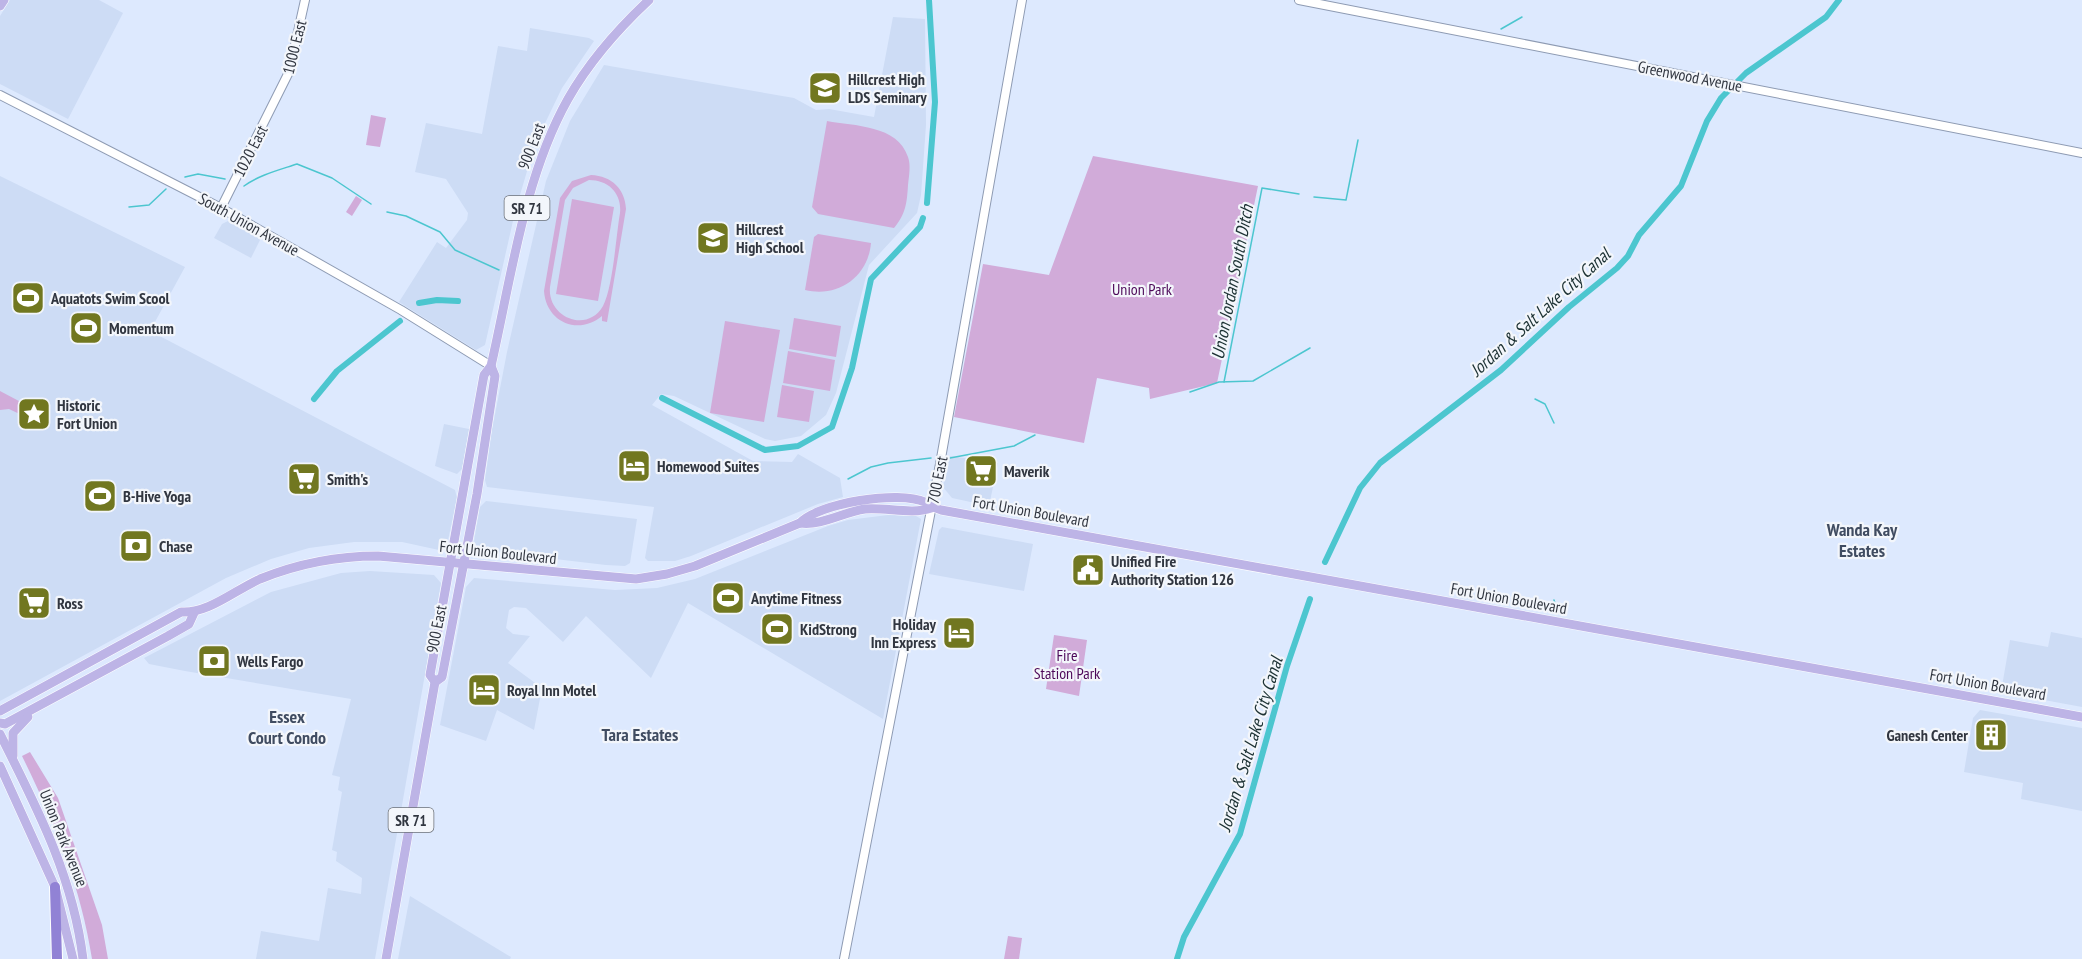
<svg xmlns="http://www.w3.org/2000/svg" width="2082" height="959" font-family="'PT Sans Narrow',sans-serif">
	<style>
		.built { fill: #cddcf5 }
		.green { fill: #d1abd9; fill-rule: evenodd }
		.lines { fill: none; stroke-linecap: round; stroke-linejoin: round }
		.stream { stroke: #4cc6cf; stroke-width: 1.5 }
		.canal { stroke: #4cc6cf; stroke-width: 6 }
		.secondary-casing { stroke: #8e9bb3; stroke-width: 10 }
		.primary-casing { stroke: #fff; stroke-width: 10 }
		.highway-casing { stroke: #fff; stroke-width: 12 }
		.secondary { stroke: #fff; stroke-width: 8 }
		.primary { stroke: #bdb4e6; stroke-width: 9 }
		.highway { stroke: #9182d5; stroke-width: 10 }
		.labels { text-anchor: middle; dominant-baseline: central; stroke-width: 4.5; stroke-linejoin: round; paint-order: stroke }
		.shield { fill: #f3f6fb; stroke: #6b7078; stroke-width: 1.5 }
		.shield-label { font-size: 15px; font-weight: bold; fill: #313640 }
		.street-label { font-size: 16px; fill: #313640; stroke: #f3f6fb }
		.poi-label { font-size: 16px; font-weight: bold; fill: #313640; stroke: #f3f6fb; text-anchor: start }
		.park-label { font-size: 16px; fill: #4d0959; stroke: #f3f6fb }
		.water-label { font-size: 18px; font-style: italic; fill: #1c3133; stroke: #f3f6fb }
		.neighbourhood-label { font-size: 18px; font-weight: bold; fill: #404c61; stroke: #f3f6fb }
	</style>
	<rect width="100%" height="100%" fill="#dde9fe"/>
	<g class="built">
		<polygon points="10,0 99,0 123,13 68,119 0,84 0,16"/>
		<polygon points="893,17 925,19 926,125 921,195 917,213 869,265 836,393 826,415 801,436 775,441 765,439 674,396 661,394 652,405 753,461 792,462 798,454 840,478 843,497 818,504 691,556 675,561 648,561 645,558 654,507 487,487 485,480 492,430 507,352 546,181 570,121 604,65 794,98 816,110 829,109 874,117"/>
		<polygon points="530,28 589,38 594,41 562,88 535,144 515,212 485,345 476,350 399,302 437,242 446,248 467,220 468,213 446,179 415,172 426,123 482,134 498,46 527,51"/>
		<polygon points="0,176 185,267 150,331 455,490 457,498 447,545 439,550 402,542 354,542 309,548 271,559 226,578 0,701"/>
		<polygon points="228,221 261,238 251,258 214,238 222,224"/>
		<polygon points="444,424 469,429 462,469 457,474 435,466"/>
		<polygon points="950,456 998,463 989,506 952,498 943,487"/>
		<polygon points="486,501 637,519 630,563 625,566 606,565 479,550 474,541 480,507"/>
		<polygon points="888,515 916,516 921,519 883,719 688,603 651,678 586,616 563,642 526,608 514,607 509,610 506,628 513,634 530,636 508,663 542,688 534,730 497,710 486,741 440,725 466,587 474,578 615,590 657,588 695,579 828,526 848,520"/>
		<polygon points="942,527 1033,544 1024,591 929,574 939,530"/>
		<polygon points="370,571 434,575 441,583 375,959 256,959 261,931 319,941 328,888 361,894 362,878 336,861 337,852 332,850 342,792 338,790 340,777 332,775 351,699 185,671 149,664 144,658 271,592 341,573"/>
		<polygon points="2051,632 2082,638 2082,707 2001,692 2010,640 2048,647"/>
		<polygon points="1980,710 2082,728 2082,811 2021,799 2023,783 1964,772 1973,718"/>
		<polygon points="410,896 511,957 510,959 398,959"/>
	</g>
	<g class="green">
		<polygon points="371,115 386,118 380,147 366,145"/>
		<path d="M827,121C854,126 898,125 908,157C911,165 909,176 908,185C907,202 906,214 894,228L818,214L812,207Z"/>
		<polygon points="1093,156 1258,186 1217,383 1150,399 1149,388 1097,378 1084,443 954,417 983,264 1049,275"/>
		<path d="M591,175C612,176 625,189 626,209L607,322L602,321V316C578,336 546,322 544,291L560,198L572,181ZM589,180C609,180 622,194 620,213C616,236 613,287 603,306C587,334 547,317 550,287L565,200L573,188Z"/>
		<polygon points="356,196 362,200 352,216 346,212"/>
		<polygon points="572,199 614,207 598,301 556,294"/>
		<path d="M818,234L871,243C868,277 838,298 805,290L814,237Z"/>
		<polygon points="794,318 841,326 836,357 789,349"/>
		<polygon points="725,321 780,330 764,422 710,413"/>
		<polygon points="788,351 835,360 830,391 783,383"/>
		<polygon points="782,385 814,391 809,422 777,417"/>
		<polygon points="0,391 34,409 28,418 9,409 0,410"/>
		<polygon points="1054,635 1087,640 1079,696 1046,689"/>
		<path d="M30,752L58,798L102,925L108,959H92C81,887 54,821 22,756Z"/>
		<polygon points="1008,936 1022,938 1019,959 1004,959"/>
	</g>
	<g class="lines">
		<g class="stream">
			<polyline points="1501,29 1522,17"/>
			<polyline points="185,177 198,174 225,179"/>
			<path d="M244,186C259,175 279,170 297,164L332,178L371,204"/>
			<polyline points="1314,197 1346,200 1358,140"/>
			<polyline points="129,207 149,205 166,189"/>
			<polyline points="387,212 406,216 440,232 455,250 499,270"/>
			<polyline points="1224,382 1262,188 1299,194"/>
			<polyline points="1190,392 1219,382 1253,381 1310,348"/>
			<polyline points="1535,399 1545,404 1554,423"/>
			<polyline points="950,458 1014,446 1035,435"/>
			<polyline points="848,479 871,467 888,463 931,458"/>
			<polyline points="1554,600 1556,607"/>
		</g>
		<g class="canal">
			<polyline points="927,203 935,102 929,0"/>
			<polyline points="419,303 437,300 458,301"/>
			<polyline points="662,398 765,450 798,446 832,427 852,368 871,279 920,227 923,218"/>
			<polyline points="314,399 337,371 400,321"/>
			<polyline points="1325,562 1360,488 1380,463 1501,370 1569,307 1617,268 1628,256 1639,235 1681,186 1707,121 1721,98 1746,73 1826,17 1839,0"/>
			<polyline points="1177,959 1184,937 1240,834 1287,666 1310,599"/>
		</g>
		<defs>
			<g id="secondary">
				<polyline points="1299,0 2082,153"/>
				<polyline points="0,95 221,208 401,310 491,366"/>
				<polyline points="221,208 289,72 305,0"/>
				<polyline points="844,959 940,464 1022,0"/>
			</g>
			<g id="primary">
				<polyline points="0,6 4,0"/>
				<path d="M800,523C822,526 843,512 865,509C886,507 912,515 931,508"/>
				<polyline points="435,682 442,677 477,494 495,376 491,366"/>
				<path d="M0,711L181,612C208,614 235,590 260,579C297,564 338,556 378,556L636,579L667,574L695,566L800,523C819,503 899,490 925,502C931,505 933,508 941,510L2082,717"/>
				<polyline points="0,723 5,724 168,636 189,624 194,613"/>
				<path d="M0,734C37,808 73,876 83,959"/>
				<polyline points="13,756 13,733 28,717"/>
				<polyline points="0,766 55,887 73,959"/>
				<path d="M386,959L435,682L430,675L484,375L491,366C511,279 524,177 568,99C589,62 618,29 649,0"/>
			</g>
			<polyline id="highway" points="55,887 57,959"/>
		</defs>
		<use href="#secondary" class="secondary-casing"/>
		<use href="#primary" class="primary-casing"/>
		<use href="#highway" class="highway-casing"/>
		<use href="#secondary" class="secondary"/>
		<use href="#primary" class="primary"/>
		<use href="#highway" class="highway"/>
	</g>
	<defs>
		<symbol id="school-square" viewBox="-11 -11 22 22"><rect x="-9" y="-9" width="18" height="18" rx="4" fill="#717720" stroke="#f3f6fb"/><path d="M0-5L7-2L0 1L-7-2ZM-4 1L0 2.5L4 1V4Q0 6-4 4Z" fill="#fff"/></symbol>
		<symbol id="stadium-square" viewBox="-11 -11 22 22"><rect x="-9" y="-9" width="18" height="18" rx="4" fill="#717720" stroke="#f3f6fb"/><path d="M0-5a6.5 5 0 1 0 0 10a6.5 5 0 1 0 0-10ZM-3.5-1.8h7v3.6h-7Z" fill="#fff"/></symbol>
		<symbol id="sight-square" viewBox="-11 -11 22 22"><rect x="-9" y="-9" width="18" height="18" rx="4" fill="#717720" stroke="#f3f6fb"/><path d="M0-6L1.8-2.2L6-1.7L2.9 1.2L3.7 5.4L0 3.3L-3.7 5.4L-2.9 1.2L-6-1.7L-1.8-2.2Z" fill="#fff"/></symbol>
		<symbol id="hotel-square" viewBox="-11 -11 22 22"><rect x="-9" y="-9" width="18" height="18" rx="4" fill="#717720" stroke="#f3f6fb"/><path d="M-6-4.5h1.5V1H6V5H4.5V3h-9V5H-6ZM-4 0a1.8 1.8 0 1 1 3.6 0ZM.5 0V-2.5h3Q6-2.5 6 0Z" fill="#fff"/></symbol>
		<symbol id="supermarket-square" viewBox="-11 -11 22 22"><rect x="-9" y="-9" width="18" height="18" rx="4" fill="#717720" stroke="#f3f6fb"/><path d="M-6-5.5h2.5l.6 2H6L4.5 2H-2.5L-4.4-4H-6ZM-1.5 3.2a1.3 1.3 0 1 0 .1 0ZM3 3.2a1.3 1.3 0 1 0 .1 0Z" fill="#fff"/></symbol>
		<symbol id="bank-square" viewBox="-11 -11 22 22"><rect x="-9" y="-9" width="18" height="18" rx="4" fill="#717720" stroke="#f3f6fb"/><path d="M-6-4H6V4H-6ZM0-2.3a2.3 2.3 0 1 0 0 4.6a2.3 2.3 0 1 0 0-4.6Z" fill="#fff"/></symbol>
		<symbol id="civic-square" viewBox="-11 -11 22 22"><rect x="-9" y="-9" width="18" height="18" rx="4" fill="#717720" stroke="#f3f6fb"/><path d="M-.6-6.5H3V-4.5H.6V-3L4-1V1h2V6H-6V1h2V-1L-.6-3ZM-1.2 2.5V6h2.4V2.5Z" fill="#fff"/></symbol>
		<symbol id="building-square" viewBox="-11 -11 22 22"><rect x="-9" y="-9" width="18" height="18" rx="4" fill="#717720" stroke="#f3f6fb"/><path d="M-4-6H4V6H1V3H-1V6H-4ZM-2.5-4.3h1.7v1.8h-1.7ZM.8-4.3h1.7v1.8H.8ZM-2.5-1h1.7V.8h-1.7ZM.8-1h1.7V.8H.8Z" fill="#fff"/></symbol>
	</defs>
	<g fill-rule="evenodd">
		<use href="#school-square" x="806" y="69" width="38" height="38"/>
		<use href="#school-square" x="694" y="219" width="38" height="38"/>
		<use href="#stadium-square" x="9" y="279" width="38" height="38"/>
		<use href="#stadium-square" x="67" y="309" width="38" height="38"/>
		<use href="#sight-square" x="15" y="395" width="38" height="38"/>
		<use href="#hotel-square" x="615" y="447" width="38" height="38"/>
		<use href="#supermarket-square" x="962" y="452" width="38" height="38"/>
		<use href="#supermarket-square" x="285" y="460" width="38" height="38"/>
		<use href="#stadium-square" x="81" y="477" width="38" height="38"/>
		<use href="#bank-square" x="117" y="527" width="38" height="38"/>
		<use href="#civic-square" x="1069" y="551" width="38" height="38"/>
		<use href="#stadium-square" x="709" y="579" width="38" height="38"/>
		<use href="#supermarket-square" x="15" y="584" width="38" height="38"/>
		<use href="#stadium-square" x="758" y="610" width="38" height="38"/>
		<use href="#hotel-square" x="940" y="614" width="38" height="38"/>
		<use href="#bank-square" x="195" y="642" width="38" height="38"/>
		<use href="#hotel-square" x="465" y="671" width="38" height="38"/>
		<use href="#building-square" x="1972" y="716" width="38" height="38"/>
	</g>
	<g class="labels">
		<g class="shield">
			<rect x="504.5" y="196" width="45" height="24" rx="4.5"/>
			<rect x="388.5" y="808" width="45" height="24" rx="4.5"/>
		</g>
		<g class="shield-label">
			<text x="527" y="208">SR 71</text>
			<text x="411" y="820">SR 71</text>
		</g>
		<g class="street-label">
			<text transform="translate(294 47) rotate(-76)">1000 East</text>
			<text transform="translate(1690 76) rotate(11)">Greenwood Avenue</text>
			<text transform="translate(531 146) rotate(-69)">900 East</text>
			<text transform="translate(250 151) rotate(-63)">1020 East</text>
			<text transform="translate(249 224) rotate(29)">South Union Avenue</text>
			<text transform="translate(937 480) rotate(-79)">700 East</text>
			<text transform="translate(1031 511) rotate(10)">Fort Union Boulevard</text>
			<text transform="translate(498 552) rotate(6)">Fort Union Boulevard</text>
			<text transform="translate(1509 598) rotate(10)">Fort Union Boulevard</text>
			<text transform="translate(436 629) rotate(-79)">900 East</text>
			<text transform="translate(1988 684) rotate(10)">Fort Union Boulevard</text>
			<text transform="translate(64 838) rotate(68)">Union Park Avenue</text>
		</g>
		<g class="poi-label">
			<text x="848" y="79">Hillcrest High<tspan x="848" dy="18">LDS Seminary</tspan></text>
			<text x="736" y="229">Hillcrest<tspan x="736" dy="18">High School</tspan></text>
			<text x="51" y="298">Aquatots Swim Scool</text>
			<text x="109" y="328">Momentum</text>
			<text x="57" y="405">Historic<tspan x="57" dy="18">Fort Union</tspan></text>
			<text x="657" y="466">Homewood Suites</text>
			<text x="1004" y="471">Maverik</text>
			<text x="327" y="479">Smith's</text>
			<text x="123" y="496">B-Hive Yoga</text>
			<text x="159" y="546">Chase</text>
			<text x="1111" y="561">Unified Fire<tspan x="1111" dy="18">Authority Station 126</tspan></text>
			<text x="751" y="598">Anytime Fitness</text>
			<text x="57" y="603">Ross</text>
			<text x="936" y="624" text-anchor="end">Holiday<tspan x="936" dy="18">Inn Express</tspan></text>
			<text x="800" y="629">KidStrong</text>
			<text x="237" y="661">Wells Fargo</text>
			<text x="507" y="690">Royal Inn Motel</text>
			<text x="1968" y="735" text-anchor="end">Ganesh Center</text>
		</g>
		<g class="park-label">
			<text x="1142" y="289">Union Park</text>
			<text x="1067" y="655">Fire<tspan x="1067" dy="18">Station Park</tspan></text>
		</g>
		<g class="water-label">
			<text transform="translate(1232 282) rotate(-79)">Union Jordan South Ditch</text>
			<text transform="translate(1540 312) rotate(-42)">Jordan &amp; Salt Lake City Canal</text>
			<text transform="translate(1250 744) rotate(-73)">Jordan &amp; Salt Lake City Canal</text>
		</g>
		<g class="neighbourhood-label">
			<text x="1862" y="529">Wanda Kay<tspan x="1862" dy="21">Estates</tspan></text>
			<text x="287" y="716">Essex<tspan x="287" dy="21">Court Condo</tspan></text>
			<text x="640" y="734">Tara Estates</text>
		</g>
	</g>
</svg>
